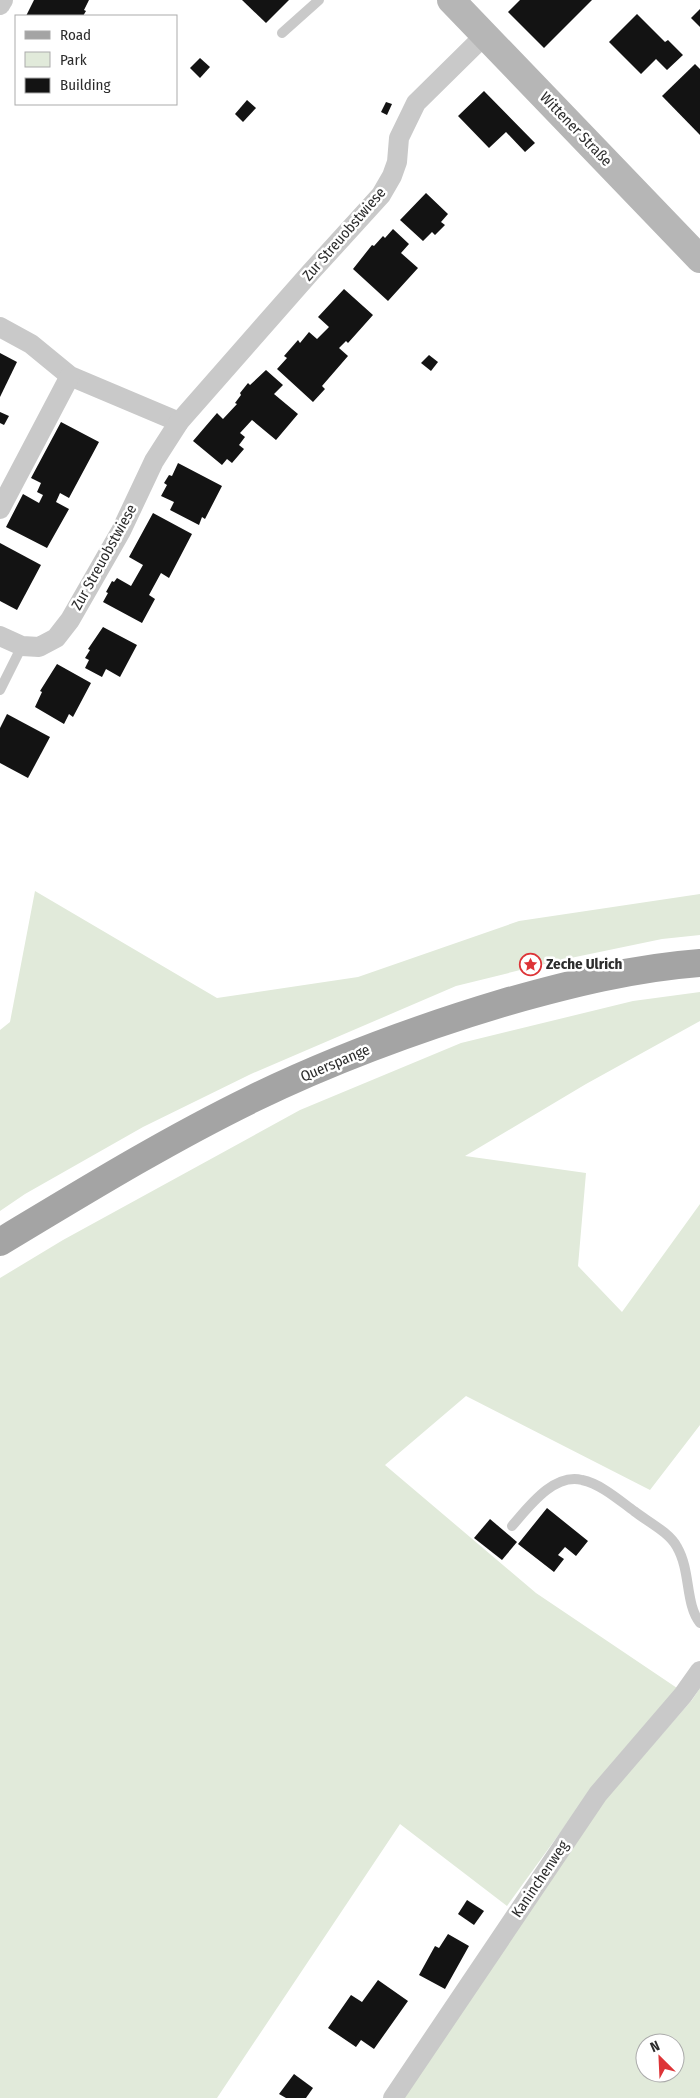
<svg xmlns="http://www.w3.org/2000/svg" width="700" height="2098" font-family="'Fira Sans Condensed',sans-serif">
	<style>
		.green { fill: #e1eada; fill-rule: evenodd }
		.building { fill: #131313 }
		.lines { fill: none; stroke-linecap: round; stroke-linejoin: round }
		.lane { stroke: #c9c9c9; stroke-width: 10 }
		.street { stroke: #c9c9c9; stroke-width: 20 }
		.secondary { stroke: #b6b6b6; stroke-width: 28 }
		.primary { stroke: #a4a4a4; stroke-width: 28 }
		.labels { text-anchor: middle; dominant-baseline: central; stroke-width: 5; stroke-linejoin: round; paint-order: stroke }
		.street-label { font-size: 15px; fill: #2c2c2c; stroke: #fff }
		.poi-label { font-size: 15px; font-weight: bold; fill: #2c2c2c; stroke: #fff; text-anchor: start }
	</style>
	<rect width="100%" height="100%" fill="#fff"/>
	<g class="green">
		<polygon points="35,891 217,998 358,977 519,921 700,894 700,935 662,939 561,960 456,986 251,1074 143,1127 25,1194 0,1211 0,1030 10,1022"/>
		<polygon points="700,992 700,1021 586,1084 465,1156 586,1173 578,1266 622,1312 700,1204 700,1425 650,1490 466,1396 385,1465 536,1593 677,1688 591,1790 507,1906 400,1824 217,2098 0,2098 0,1278 63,1240 300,1110 461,1043 633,1001"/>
		<path d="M700,1688V2098H401L608,1795L692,1700ZM645,2043H675V2073H645Z"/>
	</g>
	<g class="building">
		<polygon points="34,0 89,0 84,10 86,11 83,16 26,16"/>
		<polygon points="242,0 289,0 266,23"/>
		<polygon points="520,0 592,0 544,48 508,12"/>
		<polygon points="700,9 700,27 691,18"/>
		<polygon points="637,14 665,42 668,40 683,55 667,70 656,59 641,74 609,42"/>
		<polygon points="200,58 210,67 200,78 190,68"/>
		<polygon points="695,64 700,69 700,135 662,96"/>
		<polygon points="484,91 535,143 525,152 506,132 489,148 458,116"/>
		<polygon points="247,100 256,108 243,122 235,114"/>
		<polygon points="386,102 392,104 387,115 381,112"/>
		<polygon points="426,193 448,214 441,222 445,225 435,235 432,232 423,241 400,220"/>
		<polygon points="393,229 409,244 401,253 418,268 388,301 353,269 372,245 374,246 383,236 385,238"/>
		<polygon points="344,289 373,315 348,343 346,341 339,348 348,356 322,386 325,389 313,402 277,369 287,358 284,356 298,340 300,343 309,332 317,339 329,327 318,317"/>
		<polygon points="0,353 17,362 0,397"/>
		<polygon points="429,355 438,362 431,371 421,363"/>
		<polygon points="266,370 283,385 274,394 298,414 276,440 252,420 240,433 245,437 239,445 244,449 232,463 227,459 222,465 193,441 217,413 223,419 237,404 235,403 241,395 240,393 248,383 250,385"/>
		<polygon points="0,412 9,416 4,425 0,423"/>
		<polygon points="61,422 99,442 69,498 60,493 56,502 69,509 47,548 6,527 23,494 39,503 43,495 37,492 41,483 31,478"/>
		<polygon points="178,463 222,486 205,519 202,517 199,525 170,510 174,502 161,496 167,485 164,483 169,475 172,476"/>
		<polygon points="153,513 192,534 169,578 161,573 149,595 155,599 142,623 103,602 108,593 106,592 112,581 114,582 117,578 131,586 143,565 129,557"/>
		<polygon points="0,543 41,565 17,610 0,601"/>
		<polygon points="103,627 137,645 120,677 106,669 102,677 85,668 89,660 85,658 90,650 88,649"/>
		<polygon points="57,664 91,683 73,717 69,714 64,724 35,707 42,692 40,691"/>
		<polygon points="7,714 50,737 28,778 0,763 0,728"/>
		<polygon points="547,1508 588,1541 576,1556 565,1547 558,1555 564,1559 554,1572 518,1544"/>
		<polygon points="490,1519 517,1542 502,1560 474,1538"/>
		<polygon points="467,1900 484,1911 474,1925 458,1914"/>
		<polygon points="448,1934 469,1946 445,1989 419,1975 435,1946 439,1948"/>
		<polygon points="378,1980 408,2001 374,2049 361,2040 356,2047 328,2028 351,1995 362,2002"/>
		<polygon points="294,2074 313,2088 306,2098 286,2098 279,2094"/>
	</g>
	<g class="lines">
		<g class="lane">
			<polyline points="282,33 319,0"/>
			<polyline points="0,690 22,646"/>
			<path d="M512,1526C528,1508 553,1473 582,1480C601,1484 619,1500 634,1511C648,1522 669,1532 677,1547C691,1571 685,1604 700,1623"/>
		</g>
		<g class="street">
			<polyline points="0,5 3,0"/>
			<polyline points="0,327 31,344 70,376 179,422"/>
			<polyline points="0,509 70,376"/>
			<polyline points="0,636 22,646 39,647 56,638 70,620 121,531 154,461 179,422 310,273 381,195 392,176 397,162 399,138 416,103 485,35"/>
			<polyline points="393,2098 598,1794 683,1695 700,1671"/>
		</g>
		<polyline class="secondary" points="451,0 700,259"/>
		<path class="primary" d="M0,1242C83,1192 166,1141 252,1099C334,1059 419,1028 506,1002C570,984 633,968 700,963"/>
	</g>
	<defs>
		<symbol id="sight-ring" viewBox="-11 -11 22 22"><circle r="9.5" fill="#fff" stroke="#dd3437" stroke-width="1.5"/><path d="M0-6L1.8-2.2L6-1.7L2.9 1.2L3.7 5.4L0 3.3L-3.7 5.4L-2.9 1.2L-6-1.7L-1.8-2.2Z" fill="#dd3437"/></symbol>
	</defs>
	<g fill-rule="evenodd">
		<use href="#sight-ring" x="518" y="952" width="25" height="25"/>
	</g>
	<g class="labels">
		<g class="street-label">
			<text transform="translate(576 129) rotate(46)">Wittener Straße</text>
			<text transform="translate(344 234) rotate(-49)">Zur Streuobstwiese</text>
			<text transform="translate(104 557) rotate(-61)">Zur Streuobstwiese</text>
			<text transform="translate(335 1063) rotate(-23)">Querspange</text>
			<text transform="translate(540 1879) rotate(-56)">Kaninchenweg</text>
		</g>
		<g class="poi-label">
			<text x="546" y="964">Zeche Ulrich</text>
		</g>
	</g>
	<rect x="15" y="15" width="162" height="90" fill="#ffffff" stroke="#ababab"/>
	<rect x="25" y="31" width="25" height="8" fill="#a4a4a4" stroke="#ababab"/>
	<text x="60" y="40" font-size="15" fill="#2c2c2c">Road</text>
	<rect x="25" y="52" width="25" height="15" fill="#e1eada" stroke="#ababab"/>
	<text x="60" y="65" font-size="15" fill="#2c2c2c">Park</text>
	<rect x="25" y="78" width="25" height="15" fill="#131313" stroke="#ababab"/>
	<text x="60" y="90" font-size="15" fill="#2c2c2c">Building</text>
	<g transform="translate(660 2058) rotate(336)"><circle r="24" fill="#ffffff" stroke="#ababab"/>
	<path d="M0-4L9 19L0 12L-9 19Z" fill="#dd3437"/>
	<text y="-8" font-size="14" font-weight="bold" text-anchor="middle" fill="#2c2c2c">N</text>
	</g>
</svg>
